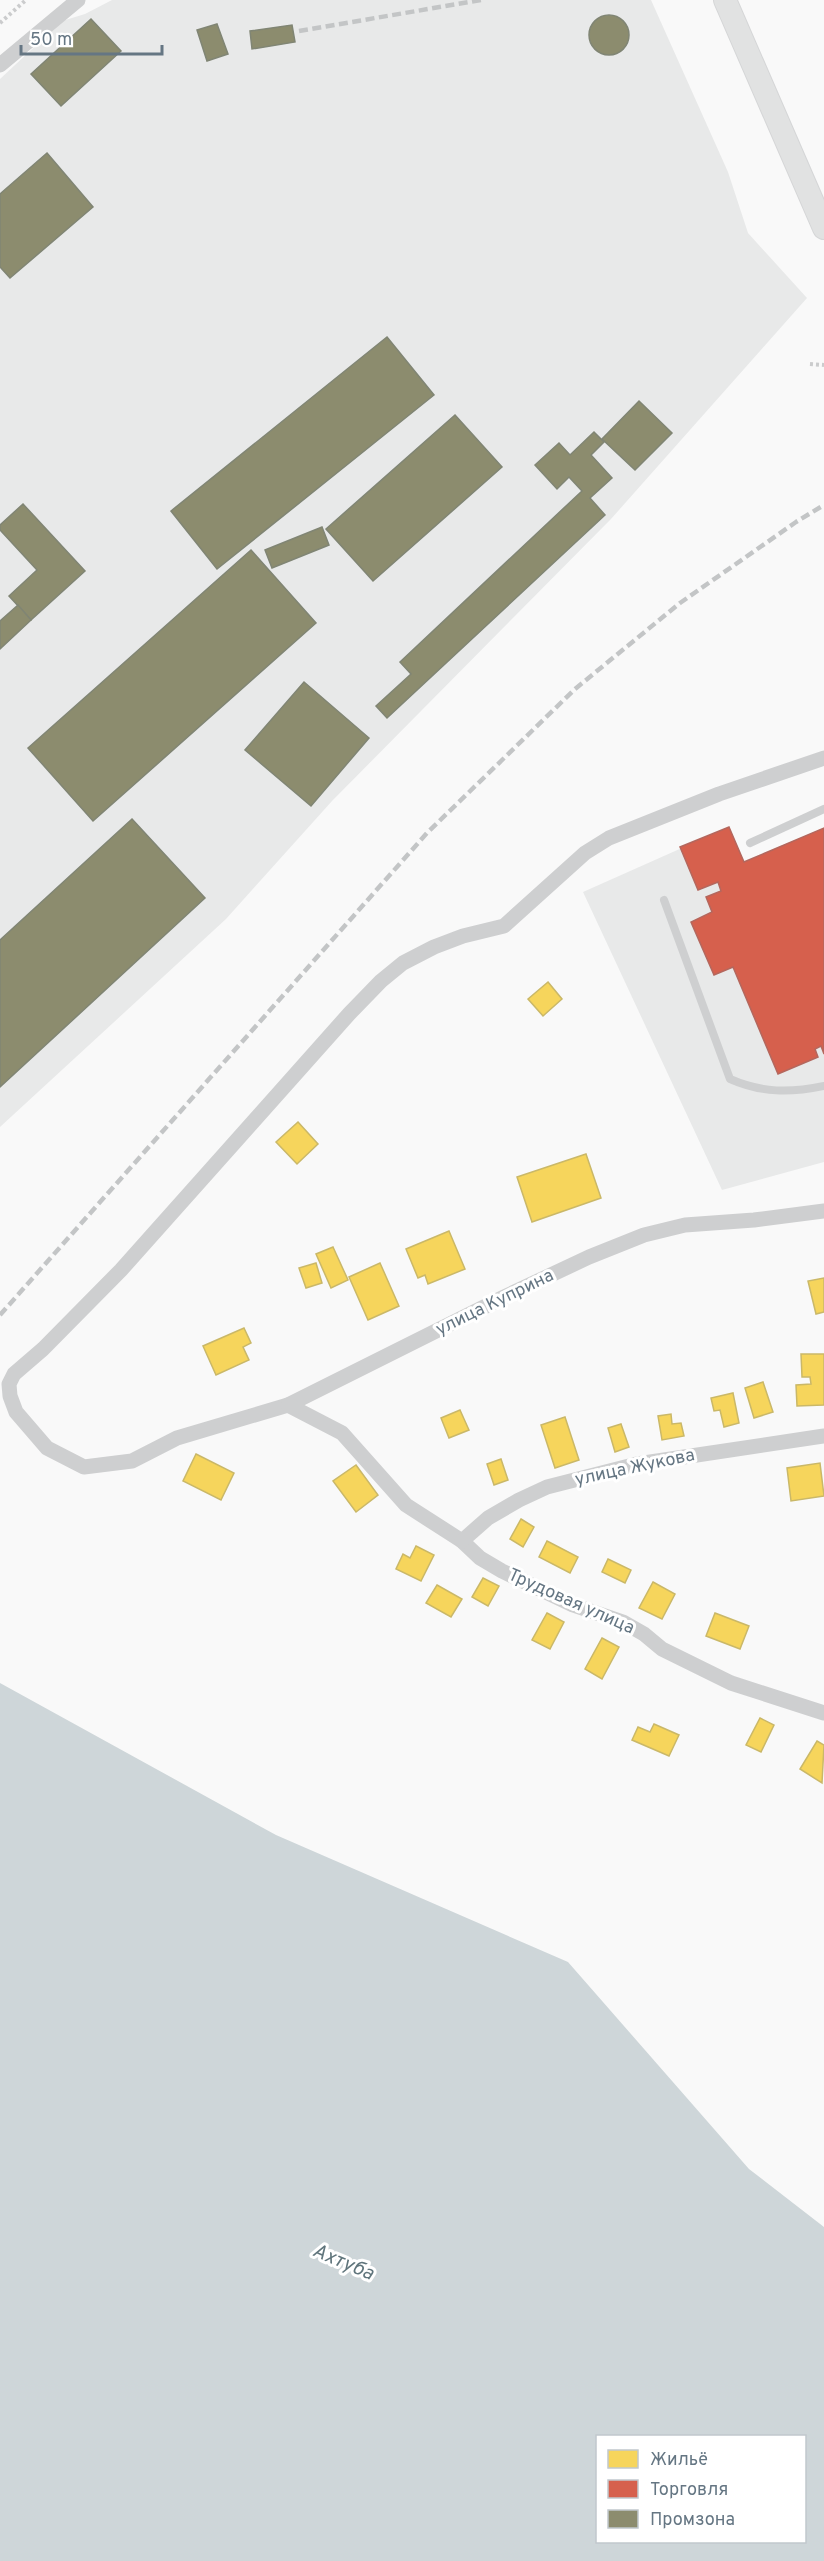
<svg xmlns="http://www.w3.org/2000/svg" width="824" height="2561" font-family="Overpass,sans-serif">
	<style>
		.built { fill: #e8e9e9 }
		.water { fill: #ced6d9; fill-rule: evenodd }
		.homes { fill: #f6d55c; stroke: #cab868; stroke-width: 1.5 }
		.shops { fill: #d6604d; stroke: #b4675d; stroke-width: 1.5 }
		.industry { fill: #8c8c6e; stroke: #808574; stroke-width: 1.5 }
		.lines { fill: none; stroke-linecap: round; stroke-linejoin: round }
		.secondary-casing { stroke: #d5d6d7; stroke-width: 24 }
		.path { stroke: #cbcccd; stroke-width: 4; stroke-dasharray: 3 3; stroke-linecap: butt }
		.lane { stroke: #cecfd0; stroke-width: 8 }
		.street { stroke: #cecfd0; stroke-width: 15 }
		.secondary { stroke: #e1e2e2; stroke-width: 22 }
		.rail { stroke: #c3c5c6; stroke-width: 4.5; stroke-dasharray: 9 4.5; stroke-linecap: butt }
		.labels { text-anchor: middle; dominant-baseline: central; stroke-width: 6; stroke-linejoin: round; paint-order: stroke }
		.street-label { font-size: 18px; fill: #657683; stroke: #fff }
		.water-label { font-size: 20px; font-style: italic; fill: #60757c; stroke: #fff }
	</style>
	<rect width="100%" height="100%" fill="#f9f9f9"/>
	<g class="built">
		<polygon points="112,0 651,0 728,172 748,233 807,298 611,519 332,801 226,919 0,1127 0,79 62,21 85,14"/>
		<polygon points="729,827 744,861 824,828 824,1162 722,1190 583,892"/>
	</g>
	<path class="water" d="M0,1683L276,1835L568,1962L749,2169L824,2227V2561H0ZM598,2436H804V2542H598Z"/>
	<g class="homes">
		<polygon points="548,982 562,999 543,1016 528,999"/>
		<polygon points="298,1122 318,1144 297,1164 276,1142"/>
		<polygon points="586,1154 601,1198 532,1222 517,1177"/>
		<polygon points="449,1231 465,1269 428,1284 425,1275 418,1278 406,1249"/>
		<polygon points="333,1247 348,1280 331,1288 316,1254"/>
		<polygon points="316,1263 322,1283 306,1288 299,1268"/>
		<polygon points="380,1263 399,1306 368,1320 349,1277"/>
		<polygon points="824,1278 824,1312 816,1314 808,1281"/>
		<polygon points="244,1328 251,1343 243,1347 249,1360 216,1375 203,1346"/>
		<polygon points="801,1354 824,1354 824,1405 797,1406 796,1385 811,1384 810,1377 802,1377"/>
		<polygon points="763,1382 773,1412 754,1418 745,1388"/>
		<polygon points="733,1393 739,1423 724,1427 720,1410 714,1411 711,1398"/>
		<polygon points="460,1410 469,1430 449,1438 441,1418"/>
		<polygon points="671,1414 672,1424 681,1423 684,1436 662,1440 658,1416"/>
		<polygon points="565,1417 579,1460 555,1468 541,1425"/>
		<polygon points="621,1424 629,1447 615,1452 608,1428"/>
		<polygon points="196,1454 234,1473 221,1500 183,1481"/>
		<polygon points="501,1459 508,1480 494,1485 487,1464"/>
		<polygon points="820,1463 824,1496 791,1501 787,1468"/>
		<polygon points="356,1465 378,1495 356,1512 333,1481"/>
		<polygon points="521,1519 534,1527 523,1547 510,1539"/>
		<polygon points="547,1541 578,1557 570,1573 539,1557"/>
		<polygon points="416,1546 434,1555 421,1581 396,1569 403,1554 410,1558"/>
		<polygon points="608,1559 631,1570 625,1583 602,1572"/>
		<polygon points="483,1578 499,1586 488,1606 472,1597"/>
		<polygon points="653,1582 675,1594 662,1619 639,1608"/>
		<polygon points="437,1585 462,1599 451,1617 426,1603"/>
		<polygon points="547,1613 564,1622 550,1649 532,1640"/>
		<polygon points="715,1613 749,1626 740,1649 706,1636"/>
		<polygon points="602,1638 619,1647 602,1679 585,1669"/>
		<polygon points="760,1718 774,1725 761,1752 746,1745"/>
		<polygon points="654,1724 679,1735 669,1756 632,1740 638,1727 650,1732"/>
		<polygon points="817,1741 824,1745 822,1783 800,1769"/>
	</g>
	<polygon class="shops" points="729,827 744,862 824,828 824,1054 821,1046 815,1049 818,1057 778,1074 733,967 714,975 691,922 712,912 706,897 721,891 718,882 698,890 680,847"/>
	<g class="industry">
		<circle cx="609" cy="35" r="20"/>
		<polygon points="91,19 121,51 61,106 31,74"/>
		<polygon points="217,24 228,54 207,61 197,30"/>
		<polygon points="292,25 295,42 252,49 250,31"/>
		<polygon points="47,153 93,207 10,278 0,267 0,194"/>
		<polygon points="387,337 434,395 217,569 171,511"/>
		<polygon points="639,401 672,433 635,470 602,439"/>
		<polygon points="455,415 502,467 373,581 326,529"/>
		<polygon points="594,432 604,442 591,455 612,478 590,498 605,515 387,718 376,706 411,674 400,662 582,491 569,477 557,489 535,465 559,443 570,455"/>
		<polygon points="23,504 85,571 31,620 9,596 37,570 0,530 0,525"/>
		<polygon points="322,527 329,545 272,568 265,550"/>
		<polygon points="251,550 316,623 93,821 28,748"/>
		<polygon points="18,605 31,620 0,649 0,621"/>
		<polygon points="304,682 369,738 311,806 245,750"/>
		<polygon points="132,819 205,898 0,1087 0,940"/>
	</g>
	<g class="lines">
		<defs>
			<polyline id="secondary" points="725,0 824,228"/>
		</defs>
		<use href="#secondary" class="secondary-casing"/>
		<g class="path">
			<polyline points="0,23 26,0"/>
			<polyline points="810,364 824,365"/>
		</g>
		<g class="lane">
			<polyline points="750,843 824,809"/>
			<path d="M664,900L730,1079C762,1093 790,1093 824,1086"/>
		</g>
		<g class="street">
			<polyline points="0,65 78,0"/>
			<polyline points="824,758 719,794 609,838 585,853 504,926 463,936 434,947 403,963 381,981 349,1014 121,1270 43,1349 14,1374 9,1384 10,1396 16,1412 47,1448 84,1467 132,1461 177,1438 288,1405 504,1297 589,1257 644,1235 685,1225 754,1220 824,1211"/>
			<polyline points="288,1405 342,1433 406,1505 462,1541 480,1558 502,1571 573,1605 623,1622 644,1634 662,1649 731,1683 824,1713"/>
			<polyline points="462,1541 488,1518 519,1500 547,1487 637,1464 824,1436"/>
		</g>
		<use href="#secondary" class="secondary"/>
		<g class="rail">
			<polyline points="299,31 481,0"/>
			<polyline points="0,1315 427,833 575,689 680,603 796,522 824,505"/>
		</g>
	</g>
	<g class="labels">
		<g class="street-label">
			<text transform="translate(495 1303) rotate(-26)">улица Куприна</text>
			<text transform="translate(635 1468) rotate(-12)">улица Жукова</text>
			<text transform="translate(571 1602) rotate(24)">Трудовая улица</text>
		</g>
		<g class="water-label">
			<text transform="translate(343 2263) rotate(23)">Ахтуба</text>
		</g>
	</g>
	<rect x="596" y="2435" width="210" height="108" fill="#ffffff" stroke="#c1c8cd" stroke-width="1.5"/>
	<rect x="608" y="2450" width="30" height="18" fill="#f6d55c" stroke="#c1c8cd" stroke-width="1.5"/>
	<text x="650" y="2465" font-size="18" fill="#657683">Жильё</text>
	<rect x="608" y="2480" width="30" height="18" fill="#d6604d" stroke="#c1c8cd" stroke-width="1.5"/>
	<text x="650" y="2495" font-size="18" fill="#657683">Торговля</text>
	<rect x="608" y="2510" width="30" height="18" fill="#8c8c6e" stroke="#c1c8cd" stroke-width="1.5"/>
	<text x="650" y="2525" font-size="18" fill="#657683">Промзона</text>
	<path d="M21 45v9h141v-9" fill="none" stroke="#657683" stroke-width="3"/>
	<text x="30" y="45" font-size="18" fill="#657683" stroke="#ffffff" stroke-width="4.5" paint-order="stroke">50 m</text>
</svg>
